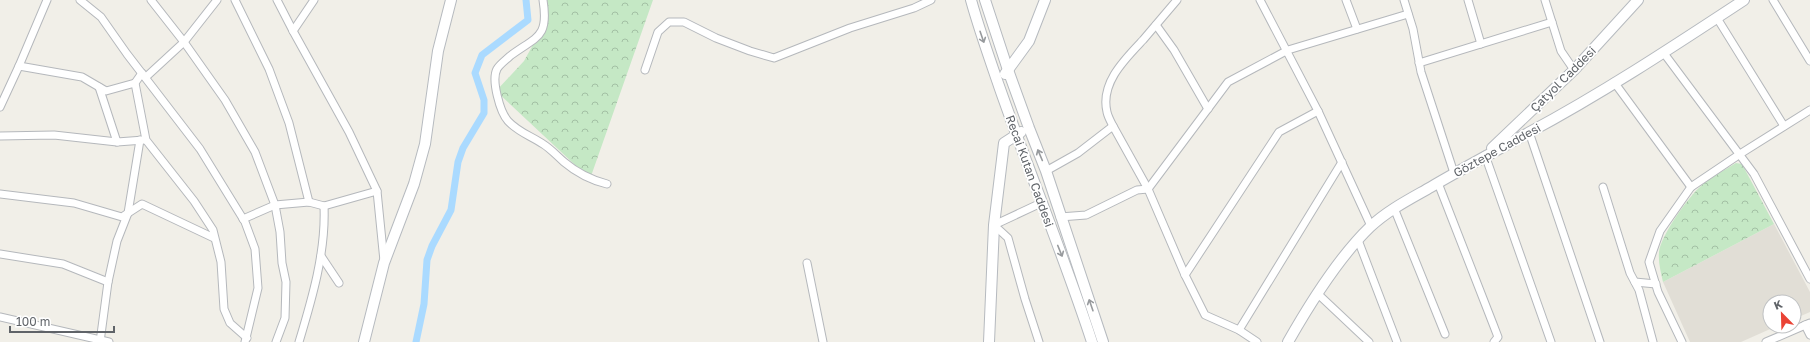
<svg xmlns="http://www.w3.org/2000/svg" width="1810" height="342" font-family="'Golos Text',sans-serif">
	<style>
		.education { fill: #e1ded6 }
		.forest { fill: url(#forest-crowns) }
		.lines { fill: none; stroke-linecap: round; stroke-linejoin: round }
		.canal { stroke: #aadaff; stroke-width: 7 }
		.street-casing { stroke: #b5b8bc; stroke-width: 9 }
		.secondary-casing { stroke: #b6babf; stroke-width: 12 }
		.street { stroke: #fff; stroke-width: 7 }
		.secondary { stroke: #fff; stroke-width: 10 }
		.oneway { stroke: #979a9d }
		.labels { text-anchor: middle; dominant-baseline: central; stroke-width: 3.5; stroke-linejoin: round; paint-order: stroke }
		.street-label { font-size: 12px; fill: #5f6368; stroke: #fff }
	</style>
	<defs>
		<pattern id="forest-crowns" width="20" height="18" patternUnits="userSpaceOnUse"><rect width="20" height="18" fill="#c5e8c5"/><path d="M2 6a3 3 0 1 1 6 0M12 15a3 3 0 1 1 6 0" fill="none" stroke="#a3c0a4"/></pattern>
	</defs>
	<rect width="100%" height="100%" fill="#f1efe8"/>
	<polygon class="education" points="1774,224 1810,292 1810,312 1794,319 1794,302 1770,302 1770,326 1777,326 1741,342 1690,342 1663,282"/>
	<g class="forest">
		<polygon points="547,0 653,0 590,179 496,91 524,61 544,25"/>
		<path d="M1736,163L1742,164L1774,224L1663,282C1661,273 1658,262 1659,252C1661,235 1689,196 1702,185C1712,176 1725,170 1736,163Z"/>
	</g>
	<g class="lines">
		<polyline class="canal" points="416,342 424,304 427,260 432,246 451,210 458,162 463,148 484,113 484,100 475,73 482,55 528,20 526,0"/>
		<defs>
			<g id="street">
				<polyline points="80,0 101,17 127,54 200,149 245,222 255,249 258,288 245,342"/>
				<polyline points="151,0 184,42 225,100 255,152 275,205 280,232 282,263 286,282 285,318 276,342"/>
				<polyline points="235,0 269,69 289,123 309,202"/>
				<polyline points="277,0 293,31 349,132 377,191 384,261"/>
				<path d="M543,0C549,38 537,36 510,56C506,60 500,64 497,69C491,80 500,112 508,121C518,132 531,136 543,144C551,149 557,156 564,162C577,173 591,180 607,184"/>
				<polyline points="1260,0 1318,111 1371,226"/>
				<polyline points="1346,0 1357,29"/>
				<polyline points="1404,0 1413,29 1421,72 1454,173"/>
				<polyline points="1468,0 1481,44"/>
				<polyline points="1545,0 1561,51 1574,70"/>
				<polyline points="1773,0 1810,61"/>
				<polyline points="1717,18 1784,126"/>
				<polyline points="1156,25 1174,50 1208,109"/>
				<polyline points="293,31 314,0"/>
				<polyline points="1663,52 1754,174 1810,279"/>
				<polyline points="1419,63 1552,22"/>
				<polyline points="19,66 82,77 106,91 135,83"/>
				<polyline points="645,70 658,32 669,22 684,22 716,38 750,51 774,58 850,28 914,8 931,0"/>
				<polyline points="142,73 135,83 146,140 194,201 213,230 221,262 224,309 230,323 247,338"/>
				<polyline points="146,77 184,42 217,0"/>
				<polyline points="1614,82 1691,187"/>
				<polyline points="99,87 117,142 144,140"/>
				<polyline points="0,107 19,66 47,0"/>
				<path d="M1113,126C1111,122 1108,117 1107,112C1100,83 1125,59 1143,40C1154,27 1166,13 1177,0"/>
				<polyline points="1529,132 1600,342"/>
				<polyline points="0,136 54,135 117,142"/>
				<polyline points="1485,155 1551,342"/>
				<polyline points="1046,171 1078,153 1113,126 1148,189 1137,190 1086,215 1060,217"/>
				<polyline points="1438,183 1493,324 1498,337 1494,342"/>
				<polyline points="1603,187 1630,273 1639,290 1653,342"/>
				<polyline points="0,194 74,203 122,217 142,204 214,238"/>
				<polyline points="1394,208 1445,334"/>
				<polyline points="243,219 275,205 309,202 324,206 377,191"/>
				<polyline points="1358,240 1397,342"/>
				<polyline points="0,254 63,264 108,282"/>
				<polyline points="321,256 339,283"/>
				<polyline points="807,263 823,342"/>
				<polyline points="1185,275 1279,132 1318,111"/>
				<polyline points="1635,282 1656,284"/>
				<polyline points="1318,294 1369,342"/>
				<polyline points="0,317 109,342"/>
				<polyline points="1805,325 1810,335"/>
				<polyline points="1239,330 1342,162"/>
				<polyline points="100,342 108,282 117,241 128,213 140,140"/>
				<path d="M299,342C312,299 326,252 324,206"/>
				<polyline points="1039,342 1025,299 1008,238 994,225 1041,203"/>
				<polyline points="1257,342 1239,330 1205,315 1185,275 1148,189 1228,82 1288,50 1408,14"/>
				<polyline points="1682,342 1658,292 1649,262 1660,231 1691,187 1740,154 1810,110"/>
				<polyline points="1766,342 1810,323"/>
			</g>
			<g id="secondary">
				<path d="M971,0C979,29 989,57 999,86C1029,172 1064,256 1092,342"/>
				<polyline points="985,0 1008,70 1029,128 1046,171 1103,342"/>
				<polyline points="1005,74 1029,41 1045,0"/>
				<polyline points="1492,148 1574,70 1638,0"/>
				<polyline points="364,342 384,263 414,184 425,144 438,51 451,0"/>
				<polyline points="989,342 994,225 1004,143 1021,132"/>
				<path d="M1288,342C1309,305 1340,256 1370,227C1388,210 1410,199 1431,187C1463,168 1496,151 1528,133C1603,93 1674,46 1744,0"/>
			</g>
		</defs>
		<use href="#street" class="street-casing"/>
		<use href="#secondary" class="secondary-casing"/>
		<use href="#street" class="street"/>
		<use href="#secondary" class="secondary"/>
	</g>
	<defs><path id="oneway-shaft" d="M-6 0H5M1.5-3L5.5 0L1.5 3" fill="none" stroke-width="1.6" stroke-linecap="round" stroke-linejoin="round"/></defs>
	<g class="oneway">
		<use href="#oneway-shaft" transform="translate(982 37) rotate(71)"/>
		<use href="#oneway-shaft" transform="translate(1040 155) rotate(-113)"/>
		<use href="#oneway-shaft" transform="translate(1060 251) rotate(68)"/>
		<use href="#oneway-shaft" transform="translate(1091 305) rotate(-109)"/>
	</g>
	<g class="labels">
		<g class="street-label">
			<text transform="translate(1563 79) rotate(-45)">Çatyol Caddesi</text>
			<text transform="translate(1497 150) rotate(-29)">Göztepe Caddesi</text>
			<text transform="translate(1030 171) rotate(70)">Recai Kutan Caddesi</text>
		</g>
	</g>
	<g transform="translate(1782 314) rotate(337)"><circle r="19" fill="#ffffff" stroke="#bfc1c3"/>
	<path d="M0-3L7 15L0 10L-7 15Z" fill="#ea4335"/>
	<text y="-6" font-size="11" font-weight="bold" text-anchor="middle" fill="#5f6368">K</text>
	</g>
	<path d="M10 326v6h104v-6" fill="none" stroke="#5f6368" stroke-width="2"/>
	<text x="16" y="326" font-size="12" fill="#5f6368" stroke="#ffffff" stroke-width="3" paint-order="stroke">100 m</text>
</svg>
